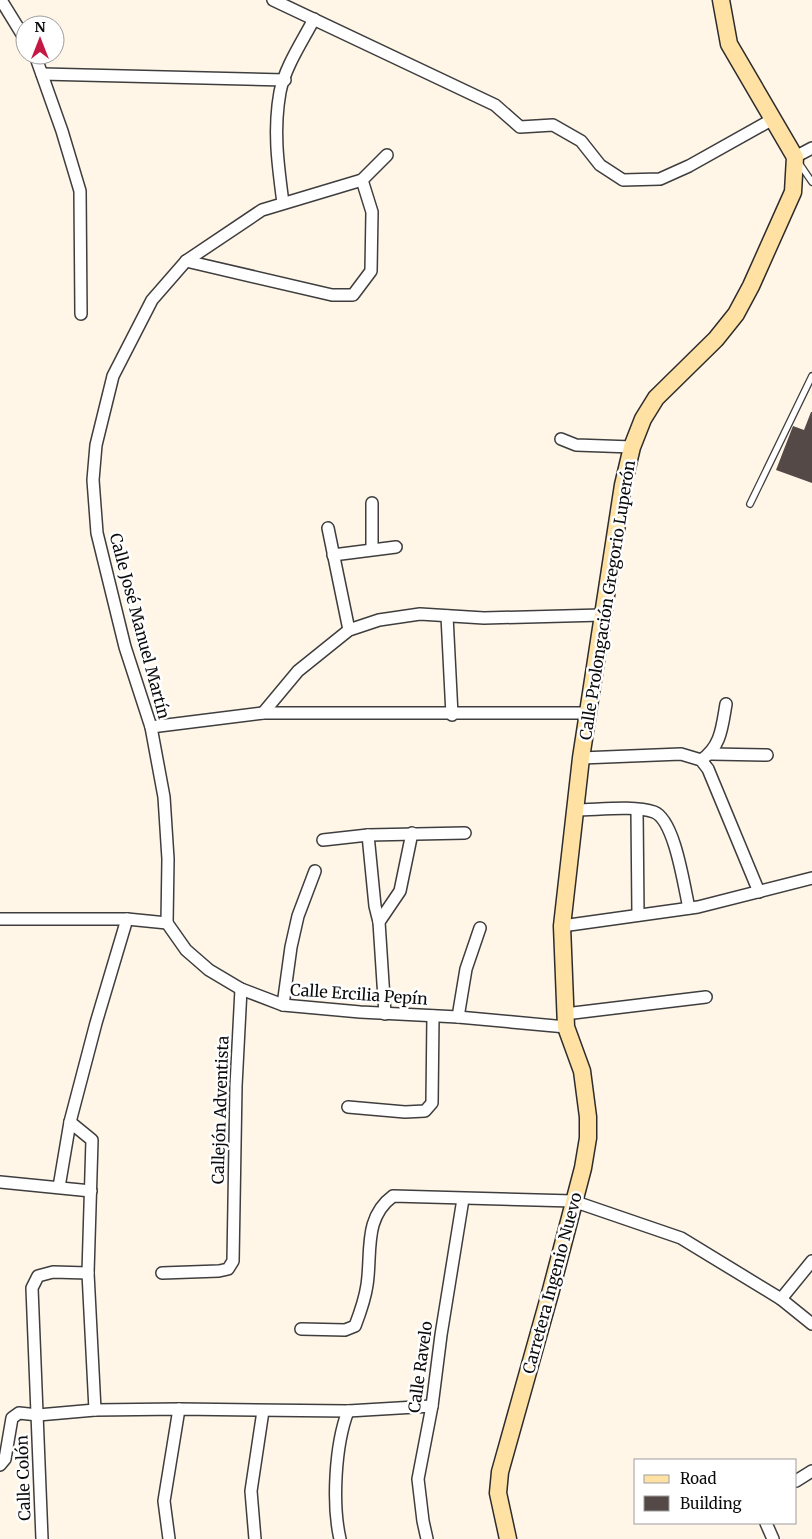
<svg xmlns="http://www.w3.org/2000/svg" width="812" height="1539" font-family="Merriweather,serif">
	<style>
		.building { fill: #544946 }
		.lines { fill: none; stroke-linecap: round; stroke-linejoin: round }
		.lane-casing { stroke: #3e3e3e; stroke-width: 8 }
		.street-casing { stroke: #3e3e3e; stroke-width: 14 }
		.secondary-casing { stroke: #2d2d2d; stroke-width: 19 }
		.lane { stroke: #fff; stroke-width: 5.5 }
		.street { stroke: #fff; stroke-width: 11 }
		.secondary { stroke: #ffe2a3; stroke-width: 16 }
		.labels { text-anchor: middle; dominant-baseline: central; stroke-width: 5; stroke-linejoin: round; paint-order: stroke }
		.street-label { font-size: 16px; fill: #0b0b0b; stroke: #fff }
	</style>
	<rect width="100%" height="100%" fill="#fff6e8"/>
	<polygon class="building" points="811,412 812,412 812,483 776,470 793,426 804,430"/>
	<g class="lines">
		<defs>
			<g id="lane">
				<polyline points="799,163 812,182"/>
				<polyline points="750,504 812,376"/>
			</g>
			<g id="street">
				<polyline points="1,0 25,39"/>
				<polyline points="273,0 495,105 520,127 553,125 581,141 600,165 623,180 660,179 689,166 773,119"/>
				<polyline points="35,55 62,131 80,191 81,314"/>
				<polyline points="42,74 285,80"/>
				<polyline points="795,157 812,148"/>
				<path d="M283,203C278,165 273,131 280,92C285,67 302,42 314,19"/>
				<polyline points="186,261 332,295 353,295 371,271 372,212 362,180"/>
				<polyline points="561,439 576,445 632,447"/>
				<polyline points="372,503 372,549"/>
				<polyline points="328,528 349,630"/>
				<polyline points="333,555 396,547"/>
				<polyline points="447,616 452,715"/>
				<polyline points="263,713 298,671 349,630 379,620 420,614 484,618 602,615"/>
				<polyline points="151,727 263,713 588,713"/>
				<polyline points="711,754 767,755"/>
				<polyline points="581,758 681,754 701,760 708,769 759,892"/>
				<path d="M701,760C721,747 722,727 726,704"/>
				<path d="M576,810C597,810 634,805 654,812C675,820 684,887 689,908"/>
				<polyline points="637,810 638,915"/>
				<polyline points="368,835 375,906 379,922"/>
				<polyline points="323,840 368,835 465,833"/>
				<polyline points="0,919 127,919 167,923 186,950 209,970 241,989 283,1005 360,1012 458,1017 566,1027"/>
				<polyline points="167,923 168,859 164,797 151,727 125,647 97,533 93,480 96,445 113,376 152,300 186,261 262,210 362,180 387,155"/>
				<polyline points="562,926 698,907 812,878"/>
				<polyline points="283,1005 291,947 298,916 315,871"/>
				<polyline points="385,1014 379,922 400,891 412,833"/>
				<polyline points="565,1014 706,997"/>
				<polyline points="458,1017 466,969 480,928"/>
				<polyline points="348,1107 405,1112 425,1111 432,1103 433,1016"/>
				<polyline points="70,1122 92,1140 88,1273 95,1410"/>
				<polyline points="0,1182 91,1191"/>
				<polyline points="59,1187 70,1122 96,1023 127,919"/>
				<polyline points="162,1273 219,1271 228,1269 233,1261 236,1086 241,989"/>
				<polyline points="781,1299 812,1261"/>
				<path d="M301,1329L345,1330L355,1326C360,1313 365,1299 367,1285C372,1253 363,1218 393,1196L573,1201L681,1238L781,1299L812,1324"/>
				<polyline points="0,1465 5,1459 12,1418 19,1413 38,1415 95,1410 179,1409 348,1411 432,1406"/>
				<polyline points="796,1481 812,1471"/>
				<polyline points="766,1523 773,1539"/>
				<polyline points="42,1539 32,1288 38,1276 53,1272 88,1273"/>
				<polyline points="169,1539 164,1501 179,1409"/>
				<polyline points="255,1539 251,1491 263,1411"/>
				<path d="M340,1539C332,1504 335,1445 348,1411"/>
				<polyline points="427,1539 423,1521 418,1479 432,1406 441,1335 463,1199"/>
			</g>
			<polyline id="secondary" points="508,1539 498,1493 500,1472 551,1290 583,1168 588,1138 588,1117 582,1071 566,1027 562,926 581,758 623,485 632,447 643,419 656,398 716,339 736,314 751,286 793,192 795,157 729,44 721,0"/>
		</defs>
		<use href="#lane" class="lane-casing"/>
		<use href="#street" class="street-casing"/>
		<use href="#secondary" class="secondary-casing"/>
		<use href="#lane" class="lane"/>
		<use href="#street" class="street"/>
		<use href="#secondary" class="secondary"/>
	</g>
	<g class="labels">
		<g class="street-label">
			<text transform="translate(607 600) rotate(-81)">Calle Prolongación Gregorio Luperón</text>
			<text transform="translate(140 626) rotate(75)">Calle José Manuel Martín</text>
			<text transform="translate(359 994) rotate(4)">Calle Ercilia Pepín</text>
			<text transform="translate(220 1110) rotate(-88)">Callejón Adventista</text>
			<text transform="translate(552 1283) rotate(-75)">Carretera Ingenio Nuevo</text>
			<text transform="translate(420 1367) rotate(-82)">Calle Ravelo</text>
			<text transform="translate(23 1478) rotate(-92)">Calle Colón</text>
		</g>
	</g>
	<rect x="634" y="1459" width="162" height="65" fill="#ffffff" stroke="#9d9d9d"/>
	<rect x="644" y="1475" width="25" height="8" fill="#ffe2a3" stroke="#9d9d9d"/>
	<text x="680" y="1484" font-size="15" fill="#0b0b0b">Road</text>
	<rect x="644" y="1496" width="25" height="15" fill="#544946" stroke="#9d9d9d"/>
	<text x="680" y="1509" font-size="15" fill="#0b0b0b">Building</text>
	<g transform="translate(40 40)"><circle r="24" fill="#ffffff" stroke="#9d9d9d"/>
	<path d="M0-4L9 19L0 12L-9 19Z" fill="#c41944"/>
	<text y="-8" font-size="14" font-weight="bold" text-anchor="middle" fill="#0b0b0b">N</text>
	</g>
</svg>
